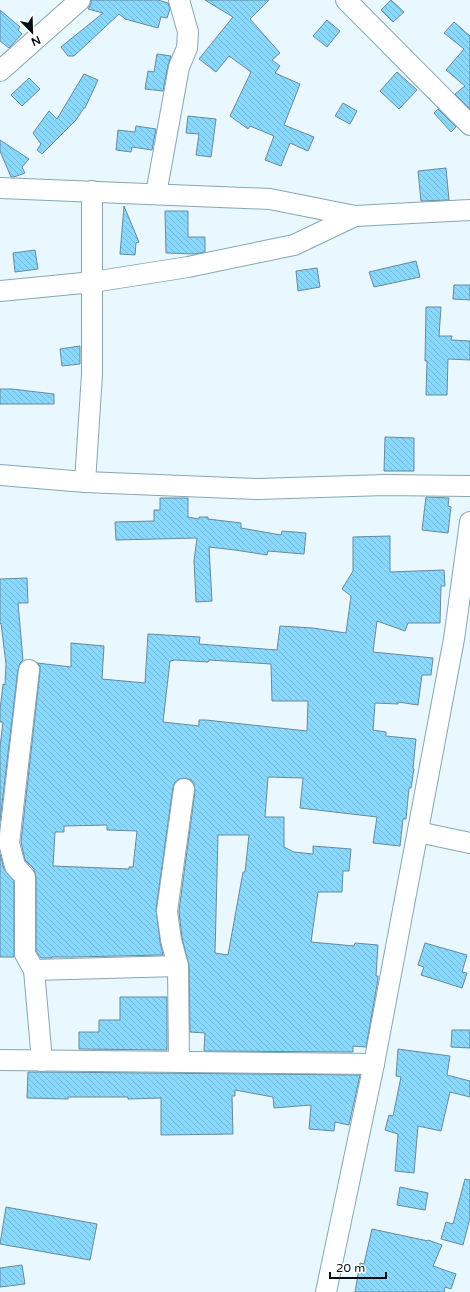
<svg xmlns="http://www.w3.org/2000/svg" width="470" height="1292" font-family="'Varela Round',sans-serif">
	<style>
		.building { fill: url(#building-back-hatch); stroke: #688a9a; fill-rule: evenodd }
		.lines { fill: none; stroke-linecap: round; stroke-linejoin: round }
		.minor-casing { stroke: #85a7b8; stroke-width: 22 }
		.minor { stroke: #fff; stroke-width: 20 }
	</style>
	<defs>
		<pattern id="building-back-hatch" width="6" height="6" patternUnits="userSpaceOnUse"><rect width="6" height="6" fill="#89d8fd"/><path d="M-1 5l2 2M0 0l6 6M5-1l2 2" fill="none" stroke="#75b8d8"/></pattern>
	</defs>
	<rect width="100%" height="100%" fill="#e9f8ff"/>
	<g class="building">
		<polygon points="91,0 158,0 168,3 170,9 167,18 161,17 158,28 125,19 119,14 74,56 68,56 61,47 103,13 88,9 91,4"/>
		<polygon points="205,0 269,0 250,19 280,53 272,60 280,66 275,73 300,84 284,125 314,137 308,151 290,143 281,166 265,160 274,136 250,126 248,129 230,116 251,72 229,56 216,72 199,59 233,17"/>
		<polygon points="391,0 404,12 393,22 381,10"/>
		<polygon points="0,10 20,27 18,30 22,34 9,48 0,41"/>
		<polygon points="327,20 340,31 327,47 313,36"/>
		<polygon points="454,22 470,36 470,109 455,94 465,86 446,70 464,49 444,33"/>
		<polygon points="157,54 171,56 168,65 163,91 145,89 148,71 154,72"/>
		<polygon points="397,72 417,90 399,109 380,91"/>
		<polygon points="84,74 98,80 85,108 84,108 76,120 42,154 37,150 41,144 33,133 49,111 57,119"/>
		<polygon points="29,78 40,89 22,106 11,95"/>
		<polygon points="343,103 357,111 350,124 335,116"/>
		<polygon points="438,109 456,127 451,132 434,113"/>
		<polygon points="188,116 216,119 211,157 196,155 199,134 186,133"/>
		<polygon points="136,126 156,129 152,150 132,147 131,152 116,150 118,130 135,132"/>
		<polygon points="0,140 29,159 22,167 25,173 14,177 11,177 0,151"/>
		<polygon points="446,168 449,200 421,201 418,171"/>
		<polygon points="124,206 139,242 136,243 135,255 120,254"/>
		<polygon points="165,211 188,211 188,237 205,237 205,252 194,254 166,253"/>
		<polygon points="35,250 38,269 15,272 13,253"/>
		<polygon points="416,261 420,277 374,287 369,272"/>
		<polygon points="317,268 320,287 298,291 296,271"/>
		<polygon points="454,285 470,285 470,300 453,299"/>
		<polygon points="426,307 441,307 439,336 452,336 451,340 470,341 470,360 448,359 447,395 426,395 427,361 425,361"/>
		<polygon points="80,346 80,364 62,366 60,349"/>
		<polygon points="0,389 12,389 54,394 54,404 0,404"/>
		<polygon points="385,437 414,438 414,471 384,471"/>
		<polygon points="426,497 449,498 448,506 451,507 448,533 422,530"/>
		<polygon points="160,498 188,498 188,517 199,519 199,517 208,517 208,519 241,523 241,528 281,535 282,531 306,533 304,554 268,551 267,555 235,550 209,547 212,601 196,602 194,561 197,538 116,540 115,522 154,521 154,510 160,510"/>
		<path d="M390,536V572L444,570L445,586H441L440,623H408L405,631L377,621L373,652L433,658L431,675H422L418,705L398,702V704L375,703L373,730L386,732V736L416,739L413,768L414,769L411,788H409L406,819H403L400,846L373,843L377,817L300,808L303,778L268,777L265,817H284V847L294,852L313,854V846L351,849L349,871H343L342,892H318L311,942L354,946L355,943L378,945L376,976H378V979L366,1047L353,1046V1052L204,1051L205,1033L190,1032L189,966L182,938L179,911L195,791L194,784L191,780L186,778L179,779L175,782L173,787L156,909L160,942L163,955L72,957H52V958H41L36,951V877L34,869L25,860L21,842L40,671V666L37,663L71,667V643L104,646L102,679L145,683L148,634L200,637L199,644L277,650L280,626L313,628L346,633L351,596L342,589L353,571V537ZM175,660L208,662L209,660L271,664L272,701H308L307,731L206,720H199V726L163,722L170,661ZM107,825V830L137,831L133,867H129V869L53,866L55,832H64V826ZM218,835H249L245,872H243L228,955L215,953Z"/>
		<polygon points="27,578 28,603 18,603 23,660 20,663 18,669 0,821 0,747 3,722 0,722 0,710 3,684 5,685 6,664 1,623 0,624 0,579"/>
		<polygon points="0,854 4,869 14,881 14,957 0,957"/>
		<polygon points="425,943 467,955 462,972 467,973 462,988 421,975 424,967 418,965"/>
		<polygon points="120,997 167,997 167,1050 79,1049 79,1032 99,1032 99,1020 120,1020"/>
		<polygon points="452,1030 470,1030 470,1048 451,1047"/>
		<polygon points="398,1049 450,1056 447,1075 470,1081 470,1097 450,1092 441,1131 418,1126 414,1173 395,1171 398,1134 385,1130 389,1115 393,1116 401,1077 396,1076"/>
		<polygon points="28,1072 43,1072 360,1075 349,1125 335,1122 334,1131 309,1129 311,1105 274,1108 273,1097 235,1090 235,1096 232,1096 233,1134 161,1135 161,1098 128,1099 128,1097 68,1097 68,1099 27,1098"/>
		<polygon points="465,1179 470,1180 470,1218 463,1245 441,1239 446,1222 453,1224"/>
		<polygon points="400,1187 428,1193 425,1210 397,1205"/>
		<polygon points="6,1207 97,1224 90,1260 0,1244"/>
		<polygon points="372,1229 428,1241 428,1240 442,1245 433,1266 456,1274 451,1289 445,1287 444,1292 355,1292 360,1263 364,1264"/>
		<polygon points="22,1265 25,1284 0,1287 0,1268"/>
	</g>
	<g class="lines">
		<defs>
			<g id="minor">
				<polyline points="346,0 470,125"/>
				<polyline points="0,71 80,0"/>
				<polyline points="0,188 270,199 355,216 470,210"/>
				<polyline points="156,194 179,67 187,48 188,32 179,0"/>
				<polyline points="0,291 93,282 188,267 294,245 355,216"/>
				<polyline points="0,475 85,482 258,489 385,485 470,486"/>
				<polyline points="85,482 92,374 92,191"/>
				<polyline points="29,670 9,843 15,866 25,877 25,954 34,970 42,1061"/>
				<polyline points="418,832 470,843"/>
				<polyline points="34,970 178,966"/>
				<polyline points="0,1060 374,1064"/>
				<polyline points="179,1062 178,966 171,940 167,911 184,789"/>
				<polyline points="326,1292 374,1064 454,639 470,522"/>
			</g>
		</defs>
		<use href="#minor" class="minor-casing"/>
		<use href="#minor" class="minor"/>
	</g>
	<g transform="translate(32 32) rotate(157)" stroke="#ffffff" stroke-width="3" paint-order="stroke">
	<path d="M0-3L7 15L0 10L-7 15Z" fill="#030d13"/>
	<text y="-6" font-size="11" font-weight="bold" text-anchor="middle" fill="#030d13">N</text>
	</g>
	<path d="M330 1272v6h56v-6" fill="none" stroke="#030d13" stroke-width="2"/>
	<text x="336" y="1272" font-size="12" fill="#030d13" stroke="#ffffff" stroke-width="3" paint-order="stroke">20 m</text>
</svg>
